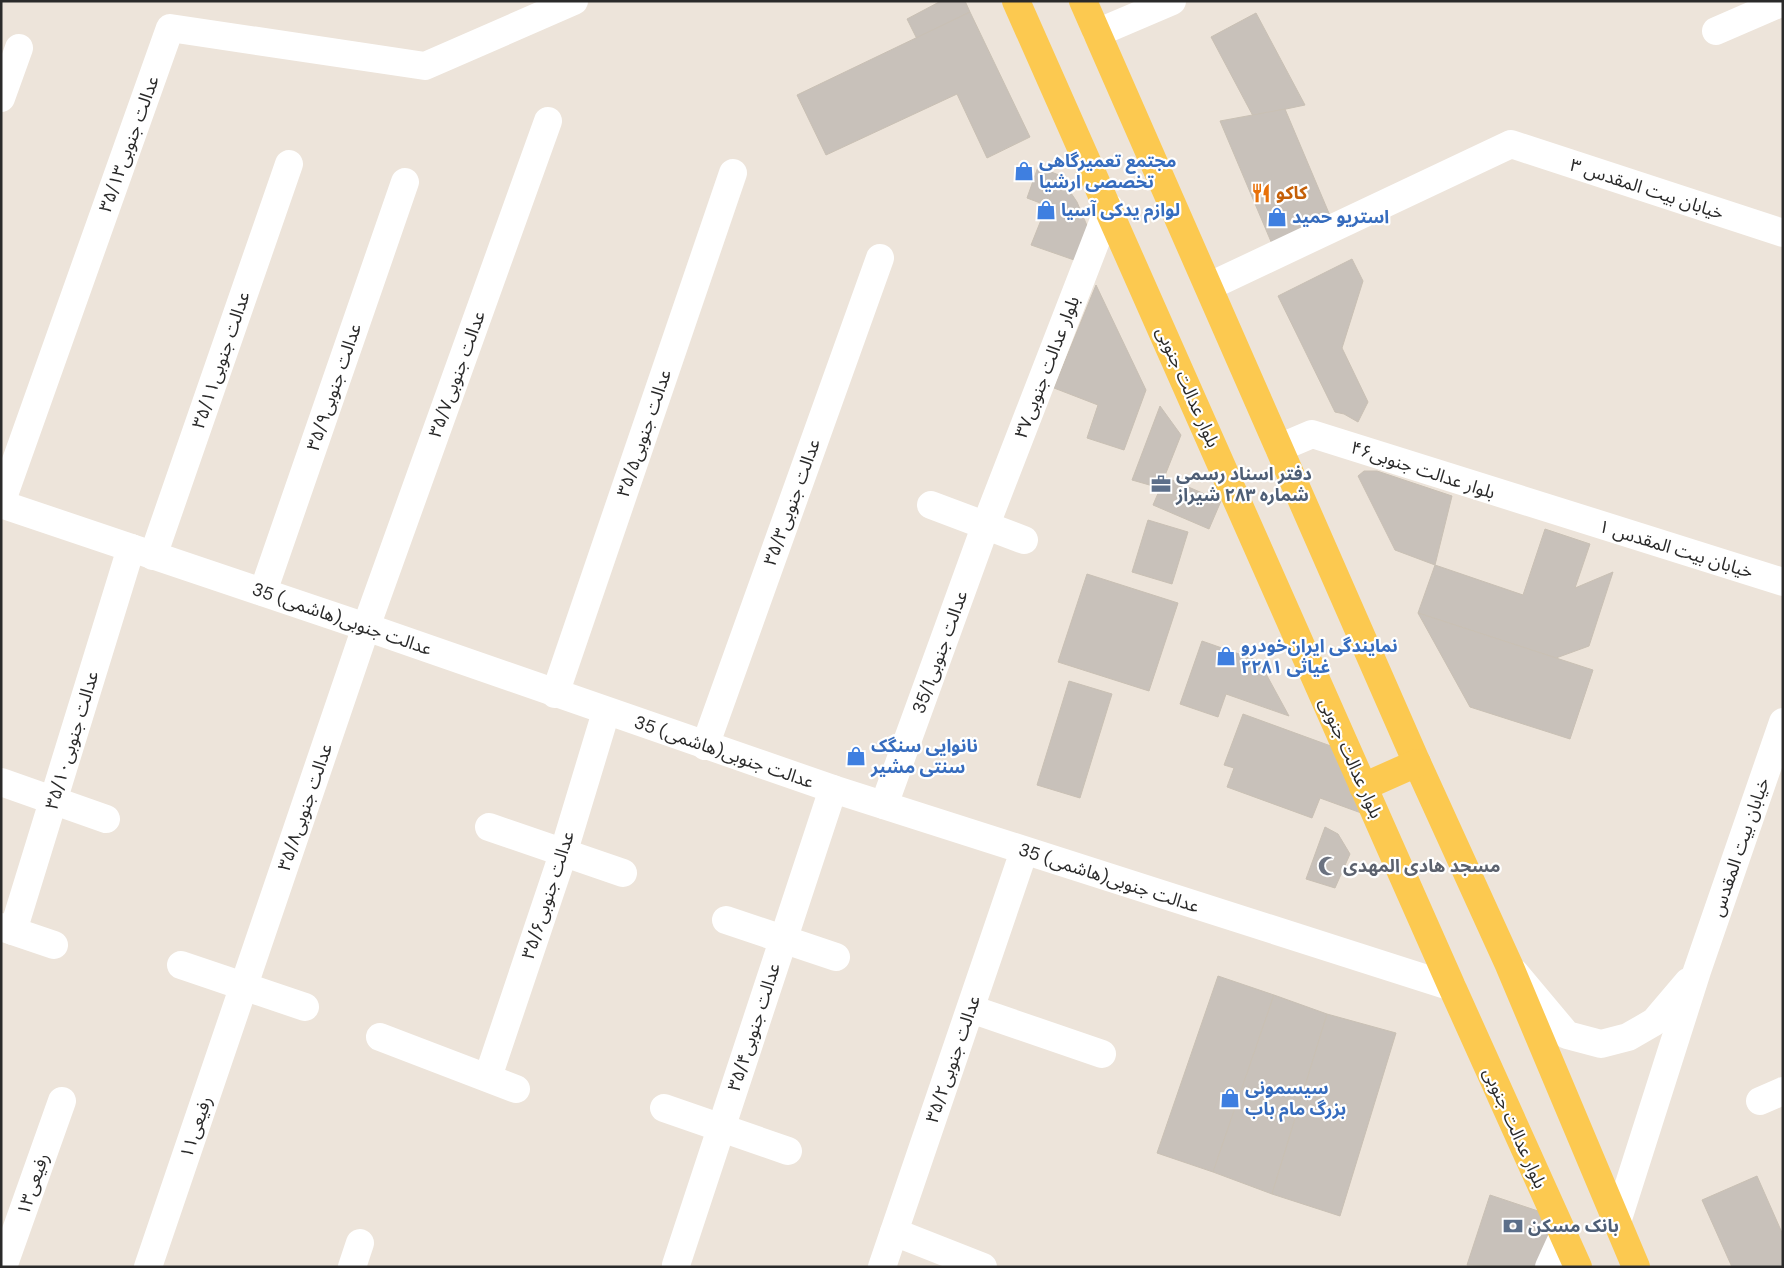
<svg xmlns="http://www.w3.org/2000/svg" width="1784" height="1268" font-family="'DM Sans','Noto Sans Arabic',sans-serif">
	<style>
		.building { fill: #c8c1ba; stroke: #c9c0b4 }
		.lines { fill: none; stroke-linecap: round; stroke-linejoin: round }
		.minor { stroke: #fff; stroke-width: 28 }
		.major { stroke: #fcc950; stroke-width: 28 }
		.labels { text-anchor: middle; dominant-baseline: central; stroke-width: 4.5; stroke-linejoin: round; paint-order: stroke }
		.street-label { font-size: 18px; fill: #2a2a2a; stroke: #fff }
		.shop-label { font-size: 18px; font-weight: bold; fill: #366cbe; stroke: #fff; text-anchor: start }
		.food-label { font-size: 18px; font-weight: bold; fill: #c56008; stroke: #fff; text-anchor: start }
		.service-label { font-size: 18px; font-weight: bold; fill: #4e5e75; stroke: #fff; text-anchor: start }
		.worship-label { font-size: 18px; font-weight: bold; fill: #5b616d; stroke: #fff; text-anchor: start }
	</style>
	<rect width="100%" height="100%" fill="#ede4da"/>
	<g class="building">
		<polygon points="941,1 965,1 970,12 917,39 907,19"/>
		<polygon points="970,12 1030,137 987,158 957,94 826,155 797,95"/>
		<polygon points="1256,13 1305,105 1253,116 1211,37"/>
		<polygon points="1285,109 1331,218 1272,244 1220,121"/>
		<polygon points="1038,167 1059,175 1048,206 1027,198"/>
		<polygon points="1059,175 1077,202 1088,228 1077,261 1031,245"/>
		<polygon points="1352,259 1363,281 1342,348 1368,402 1358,422 1344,414 1335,412 1278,296"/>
		<polygon points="1096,285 1146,390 1124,450 1087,438 1098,405 1054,388"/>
		<polygon points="1160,406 1181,435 1160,488 1132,480"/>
		<polygon points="1364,471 1377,471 1452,496 1435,565 1395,550 1358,476"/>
		<polygon points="1165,477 1221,501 1209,529 1153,505"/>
		<polygon points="1148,520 1188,532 1172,584 1132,572"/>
		<polygon points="1545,529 1590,544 1575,588 1613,572 1589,646 1556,658 1418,613 1435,565 1523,595"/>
		<polygon points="1087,574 1178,603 1149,691 1058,662"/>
		<polygon points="1418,613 1593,670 1570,739 1470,707"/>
		<polygon points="1202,641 1259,661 1289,716 1226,694 1218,717 1180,704"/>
		<polygon points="1069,681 1112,694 1080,798 1037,785"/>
		<polygon points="1243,714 1339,749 1364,814 1320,798 1312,818 1227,787 1234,768 1224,765"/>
		<polygon points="1325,827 1338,834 1350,854 1335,888 1306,879"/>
		<polygon points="1218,976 1274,995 1213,1172 1157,1153"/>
		<polygon points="1274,995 1327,1014 1272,1194 1213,1172"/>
		<polygon points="1327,1014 1396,1033 1340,1216 1272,1194"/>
		<polygon points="1757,1176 1783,1235 1783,1267 1732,1267 1702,1200"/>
		<polygon points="1490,1195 1541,1212 1552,1240 1543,1267 1467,1265"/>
	</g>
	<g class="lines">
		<g class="minor">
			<polyline points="1716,31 1783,2"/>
			<polyline points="1097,33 1172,1"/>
			<polyline points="1,98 19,48"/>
			<polyline points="1210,286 1511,144 1783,233"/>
			<polyline points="1279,448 1312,434 1783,582"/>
			<polyline points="1,503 170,28 425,66 574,1"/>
			<polyline points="1,504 366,627 833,789 1452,987"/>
			<polyline points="931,505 1024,540"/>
			<polyline points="153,556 289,164"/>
			<polyline points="263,592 405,182"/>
			<polyline points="555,694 733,173"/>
			<polyline points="705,746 880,258"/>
			<polyline points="1,782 106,819"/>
			<polyline points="884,805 985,527 1109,207"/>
			<polyline points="489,827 623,873"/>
			<polyline points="726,920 836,957"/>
			<polyline points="1,927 54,945"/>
			<polyline points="13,931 131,548"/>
			<polyline points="181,965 305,1007"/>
			<polyline points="1515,973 1567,1035 1601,1044 1628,1037 1654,1022 1688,982"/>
			<polyline points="971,1009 1102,1054"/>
			<polyline points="380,1037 516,1089"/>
			<polyline points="488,1077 563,854 606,712"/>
			<polyline points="1760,1101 1783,1091"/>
			<polyline points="664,1108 788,1151"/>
			<polyline points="1617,1222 1697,971 1783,722"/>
			<polyline points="894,1232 983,1267"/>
			<polyline points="676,1265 833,789"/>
			<polyline points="3,1267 62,1101"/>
			<polyline points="148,1267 366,627 548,121"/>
			<polyline points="352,1267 360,1243"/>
			<polyline points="882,1267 1024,851"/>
			<polyline points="1549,1267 1564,1234"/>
		</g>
		<g class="major">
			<polyline points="1016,1 1452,987 1578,1267"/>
			<polyline points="1083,1 1417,763 1509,965 1636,1267"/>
			<polyline points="1363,787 1417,763"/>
		</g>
	</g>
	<defs>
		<symbol id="shop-bare" viewBox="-9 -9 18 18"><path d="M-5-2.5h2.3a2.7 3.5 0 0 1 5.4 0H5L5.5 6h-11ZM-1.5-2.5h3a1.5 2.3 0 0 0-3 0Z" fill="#3f7fe0" stroke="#fff" stroke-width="2.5" paint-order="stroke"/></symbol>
		<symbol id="restaurant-bare" viewBox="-9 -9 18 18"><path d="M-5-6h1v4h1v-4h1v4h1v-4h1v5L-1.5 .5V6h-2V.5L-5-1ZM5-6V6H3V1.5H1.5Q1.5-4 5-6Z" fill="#e8710a" stroke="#fff" stroke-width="2.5" paint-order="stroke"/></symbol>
		<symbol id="office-bare" viewBox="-9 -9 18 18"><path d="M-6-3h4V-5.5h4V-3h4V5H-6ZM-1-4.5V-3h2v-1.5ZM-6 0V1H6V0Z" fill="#5c6f8a" stroke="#fff" stroke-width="2.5" paint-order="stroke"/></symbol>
		<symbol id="mosque-bare" viewBox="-9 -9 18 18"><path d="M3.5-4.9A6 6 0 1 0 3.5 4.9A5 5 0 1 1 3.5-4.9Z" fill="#6b7280" stroke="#fff" stroke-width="2.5" paint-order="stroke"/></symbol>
		<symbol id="bank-bare" viewBox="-9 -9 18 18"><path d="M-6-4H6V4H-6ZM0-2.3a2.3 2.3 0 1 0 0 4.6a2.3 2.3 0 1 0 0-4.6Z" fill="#5c6f8a" stroke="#fff" stroke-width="2.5" paint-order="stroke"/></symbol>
	</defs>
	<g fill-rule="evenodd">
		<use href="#shop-bare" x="1010" y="157" width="28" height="28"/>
		<use href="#restaurant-bare" x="1247" y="179" width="28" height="28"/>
		<use href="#shop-bare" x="1032" y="196" width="28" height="28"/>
		<use href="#shop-bare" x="1263" y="203" width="28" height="28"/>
		<use href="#office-bare" x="1147" y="470" width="28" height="28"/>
		<use href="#shop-bare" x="1212" y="642" width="28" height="28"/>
		<use href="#shop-bare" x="842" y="742" width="28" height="28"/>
		<use href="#mosque-bare" x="1314" y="852" width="28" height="28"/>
		<use href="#shop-bare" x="1216" y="1084" width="28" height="28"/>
		<use href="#bank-bare" x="1499" y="1212" width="28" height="28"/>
	</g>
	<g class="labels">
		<g class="street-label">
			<text transform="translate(129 144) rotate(-70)">عدالت جنوبی۳۵/۱۳</text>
			<text transform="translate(1647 189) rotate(18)">خیابان بیت المقدس ۳</text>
			<text transform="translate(221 360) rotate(-71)">عدالت جنوبی۳۵/۱۱</text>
			<text transform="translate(1047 367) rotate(-69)">بلوار عدالت جنوبی۳۷</text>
			<text transform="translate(457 374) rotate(-70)">عدالت جنوبی۳۵/۷</text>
			<text transform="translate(334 387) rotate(-71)">عدالت جنوبی۳۵/۹</text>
			<text transform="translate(1188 387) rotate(66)">بلوار عدالت جنوبی</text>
			<text transform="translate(644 433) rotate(-71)">عدالت جنوبی۳۵/۵</text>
			<text transform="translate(1423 470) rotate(18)">بلوار عدالت جنوبی۴۶</text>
			<text transform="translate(792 502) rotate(-70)">عدالت جنوبی۳۵/۳</text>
			<text transform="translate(1676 549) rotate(17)">خیابان بیت المقدس ۱</text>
			<text transform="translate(342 619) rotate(19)">35 عدالت جنوبی(هاشمی)</text>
			<text transform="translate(940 652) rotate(-70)">35/1عدالت جنوبی</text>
			<text transform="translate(72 740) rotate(-73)">عدالت جنوبی۳۵/۱۰</text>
			<text transform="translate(724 752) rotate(19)">35 عدالت جنوبی(هاشمی)</text>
			<text transform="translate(1351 758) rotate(66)">بلوار عدالت جنوبی</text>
			<text transform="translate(305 807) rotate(-71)">عدالت جنوبی۳۵/۸</text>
			<text transform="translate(1740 847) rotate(-71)">خیابان بیت المقدس</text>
			<text transform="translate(1109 878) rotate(18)">35 عدالت جنوبی(هاشمی)</text>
			<text transform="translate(548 895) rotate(-72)">عدالت جنوبی۳۵/۶</text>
			<text transform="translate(754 1027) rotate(-72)">عدالت جنوبی۳۵/۴</text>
			<text transform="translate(953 1059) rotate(-71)">عدالت جنوبی۳۵/۲</text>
			<text transform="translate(196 1127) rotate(-71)">رفیعی۱۱</text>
			<text transform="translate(1515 1128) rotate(66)">بلوار عدالت جنوبی</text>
			<text transform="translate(33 1184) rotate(-71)">رفیعی۱۳</text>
		</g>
		<g class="shop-label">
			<text x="1039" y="161">مجتمع تعمیرگاهی<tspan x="1039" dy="21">تخصصی ارشیا</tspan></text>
			<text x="1061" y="210">لوازم یدکی آسیا</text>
			<text x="1292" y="217">استریو حمید</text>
			<text x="1241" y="646">نمایندگی ایران‌خودرو<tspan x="1241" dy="21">غیاثی ۲۲۸۱</tspan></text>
			<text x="871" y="746">نانوایی سنگک<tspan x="871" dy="21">سنتی مشیر</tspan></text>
			<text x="1245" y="1088">سیسمونی<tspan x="1245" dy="21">بزرگ مام باب</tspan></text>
		</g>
		<g class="food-label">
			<text x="1276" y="193">کاکو</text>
		</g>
		<g class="service-label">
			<text x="1176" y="474">دفتر اسناد رسمی<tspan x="1176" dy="21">شماره ۲۸۳ شیراز</tspan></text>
			<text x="1528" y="1226">بانک مسکن</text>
		</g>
		<g class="worship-label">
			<text x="1343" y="866">مسجد هادی المهدی</text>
		</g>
	</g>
	<rect width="1784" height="1268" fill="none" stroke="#2a2a2a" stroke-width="5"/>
</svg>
